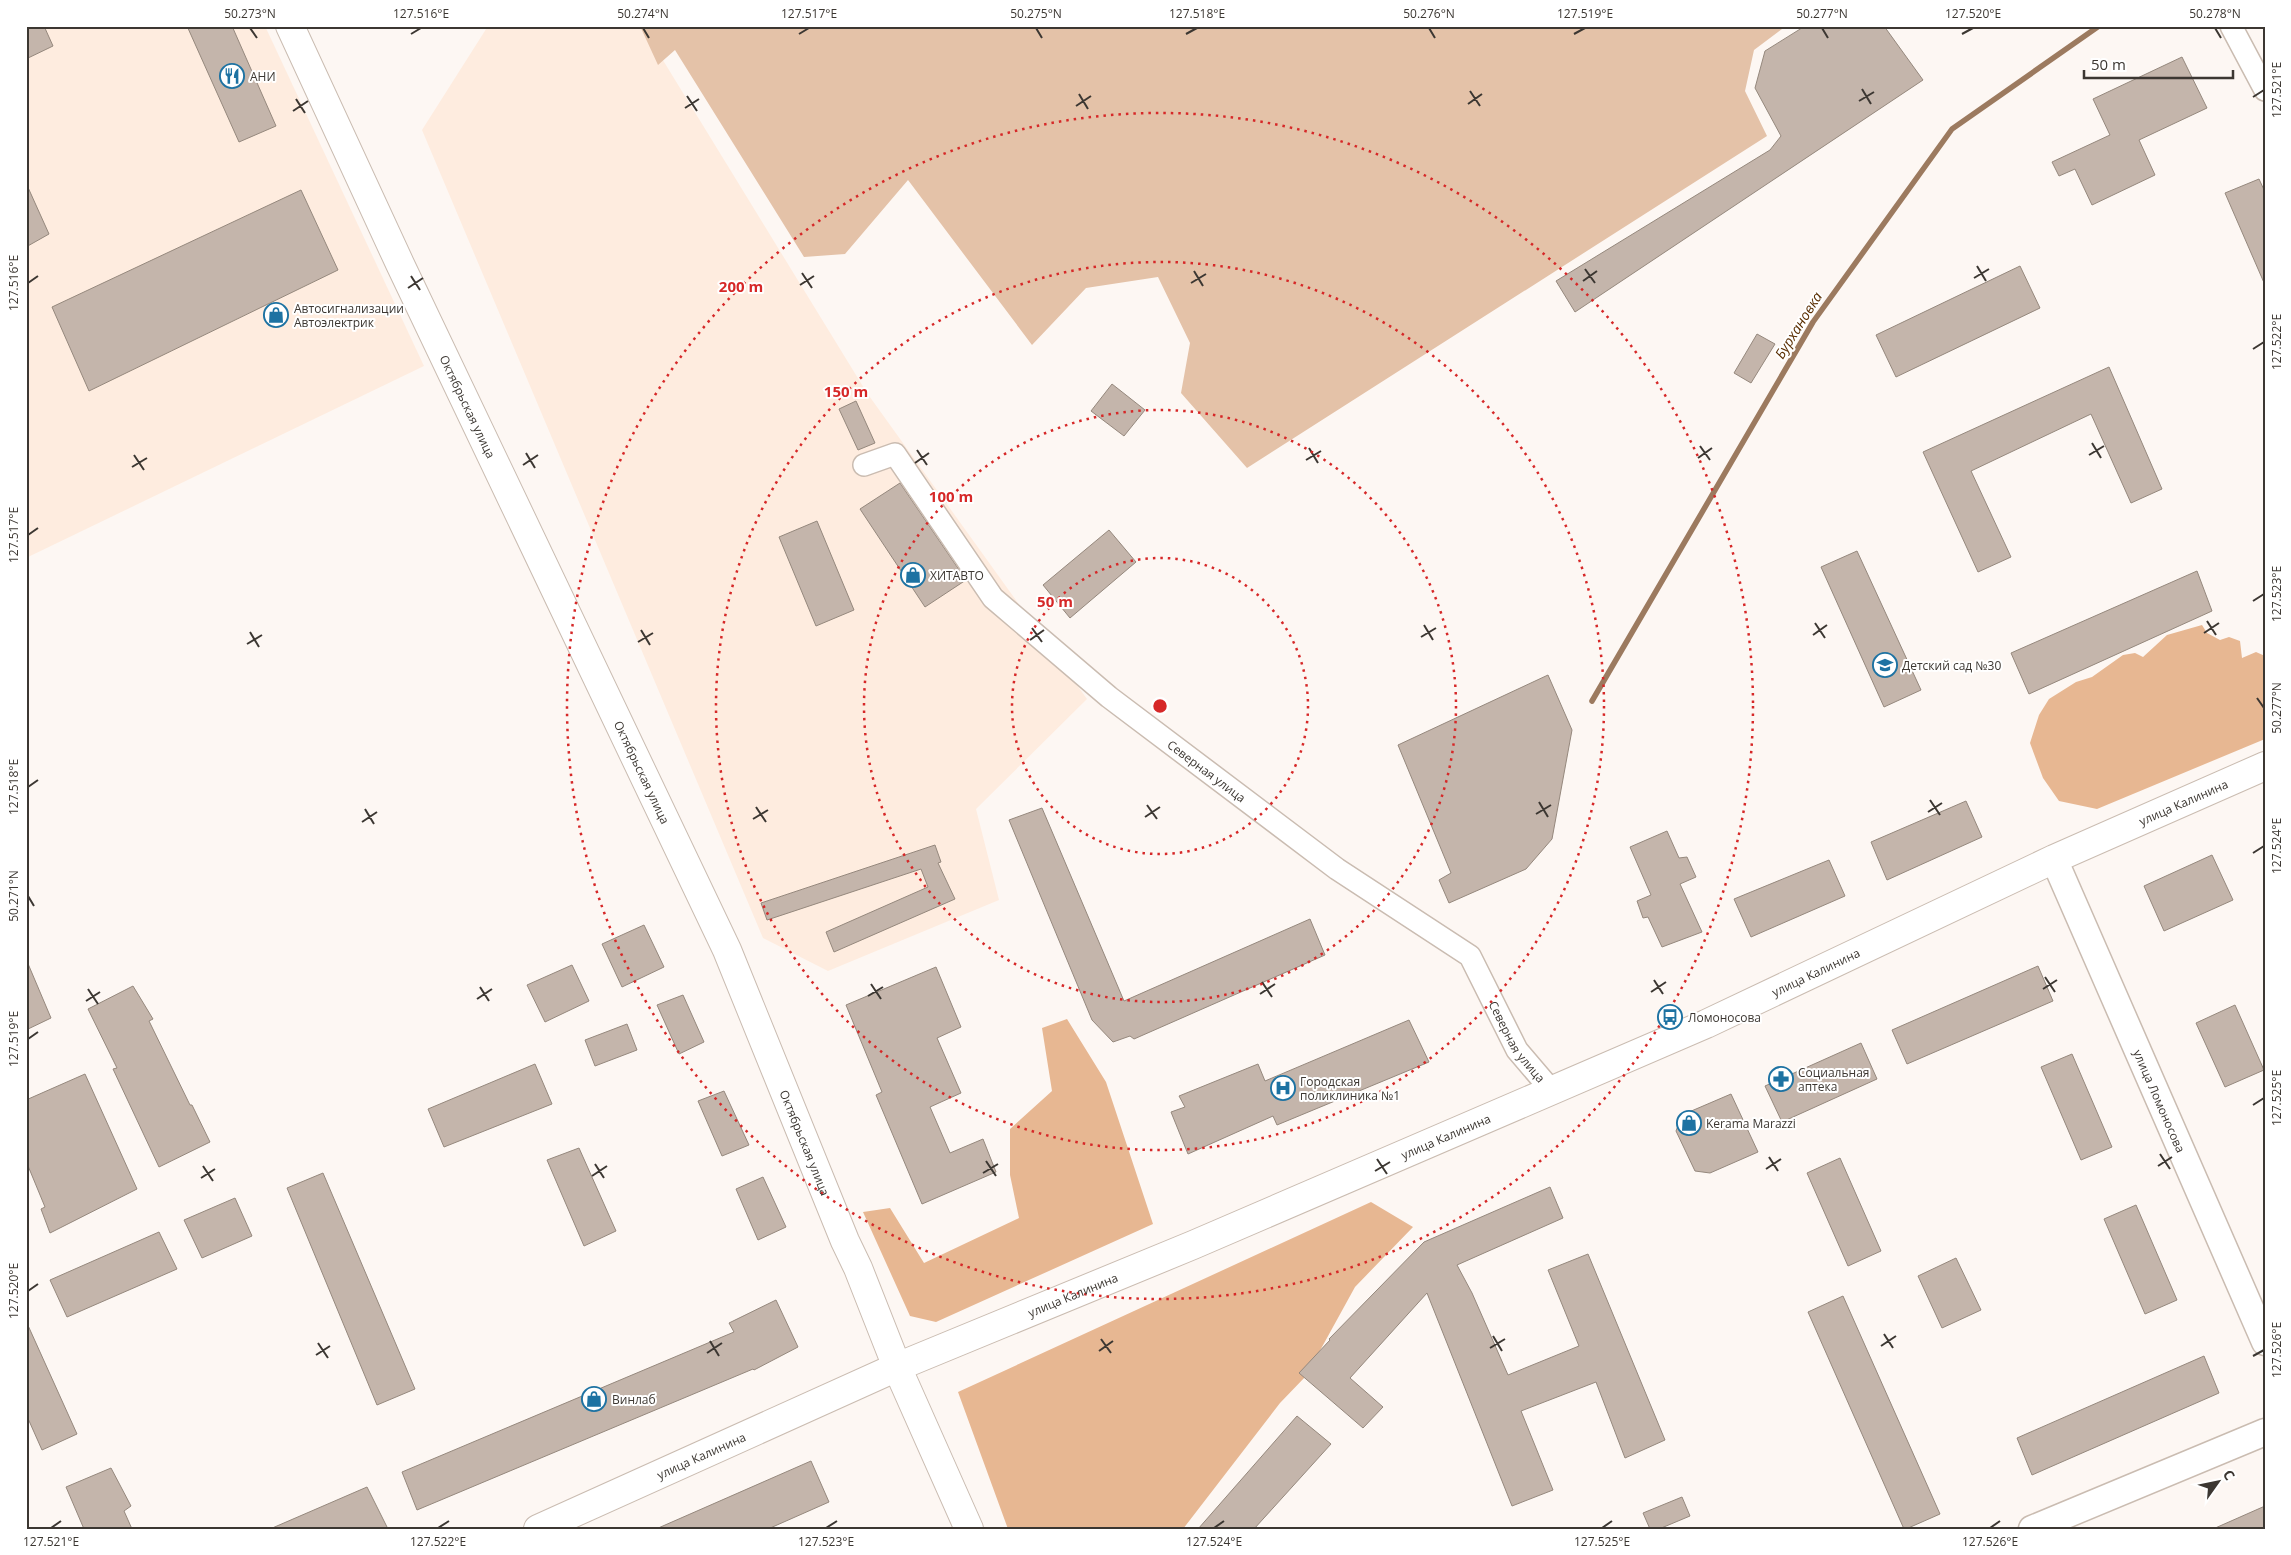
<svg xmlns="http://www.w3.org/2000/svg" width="2291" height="1555" font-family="'Open Sans',sans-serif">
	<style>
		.built { fill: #feecdf }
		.green { fill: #e4c2a8 }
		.forest { fill: #e7b792 }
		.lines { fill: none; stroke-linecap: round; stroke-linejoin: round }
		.stream { stroke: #9c7a5f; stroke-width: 5.5 }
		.building { fill: #c4b5ab; stroke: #95887d }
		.minor-casing { stroke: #cabcb1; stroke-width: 24 }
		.tertiary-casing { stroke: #cabcb1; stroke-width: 29 }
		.secondary-casing { stroke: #cabcb1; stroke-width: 30 }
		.primary-casing { stroke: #cabcb1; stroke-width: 30 }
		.minor { stroke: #fff; stroke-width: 21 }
		.tertiary { stroke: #fff; stroke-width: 26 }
		.secondary { stroke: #fff; stroke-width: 28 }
		.primary { stroke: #fff; stroke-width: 28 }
		.ticks { fill: none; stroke: #3c3732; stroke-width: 2 }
		.ring { fill: none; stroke: #d62828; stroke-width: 2.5; stroke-dasharray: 2.5 5 }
		.labels { text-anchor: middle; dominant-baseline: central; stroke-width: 4; stroke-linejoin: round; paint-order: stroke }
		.poi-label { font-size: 12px; fill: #3c3732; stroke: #fff; text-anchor: start }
		.street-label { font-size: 12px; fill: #3c3732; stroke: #fff }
		.water-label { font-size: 14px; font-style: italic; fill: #592d00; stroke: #fff }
		.centre { fill: #d62828; stroke: #fff; stroke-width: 2.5 }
		.ring-label { font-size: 15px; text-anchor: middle; font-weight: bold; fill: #d62828; stroke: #fff; stroke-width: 4; stroke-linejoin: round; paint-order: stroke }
		.neatline { fill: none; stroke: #3c3732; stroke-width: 2 }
		.ticks-label { font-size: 12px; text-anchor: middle; fill: #3c3732 }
	</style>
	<rect width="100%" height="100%" fill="#fdf7f3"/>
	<g class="built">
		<polygon points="26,26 265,26 424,366 26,558"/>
		<polygon points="488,26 642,26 867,393 1087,699 976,809 999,900 828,971 763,938 422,130"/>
	</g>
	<polygon class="green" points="640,26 1786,26 1754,50 1745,91 1767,136 1247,468 1181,393 1190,343 1158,277 1086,288 1032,345 908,180 845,254 804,257 675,50 658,65"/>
	<g class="forest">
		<polygon points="2202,625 2207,633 2220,640 2229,637 2240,641 2242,658 2256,652 2265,656 2265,739 2097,809 2059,801 2043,778 2030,743 2039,715 2049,699 2076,682 2092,677 2123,655 2135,653 2143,657 2167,635"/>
		<polygon points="1067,1019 1106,1082 1153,1224 936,1322 910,1316 863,1212 890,1208 924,1263 1019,1218 1010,1175 1010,1129 1052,1091 1042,1028"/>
		<polygon points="1371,1202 1413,1227 1355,1287 1306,1376 1280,1403 1183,1529 1008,1529 958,1392"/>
	</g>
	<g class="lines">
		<polyline class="stream" points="1592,701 1813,322 1952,129 2099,26"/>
	</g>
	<g class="building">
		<polygon points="26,26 44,26 53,46 26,59"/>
		<polygon points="187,26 232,26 276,126 239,142"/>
		<polygon points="1805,26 1884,26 1923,80 1575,312 1556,281 1770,150 1781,136 1755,88 1765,51"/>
		<polygon points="2182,57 2207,108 2139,140 2155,175 2092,205 2075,169 2059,176 2052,162 2110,135 2093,99"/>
		<polygon points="2259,179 2265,192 2265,285 2225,193"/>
		<polygon points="26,183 49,234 26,247"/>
		<polygon points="301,190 338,270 89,391 52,307"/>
		<polygon points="2020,266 2040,308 1896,377 1876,335"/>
		<polygon points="1757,334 1775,344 1751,383 1734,373"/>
		<polygon points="2109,367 2162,489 2131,503 2091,414 1971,471 2011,557 1978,572 1923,452"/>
		<polygon points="1112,384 1145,410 1124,436 1091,411"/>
		<polygon points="856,401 875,443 858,450 839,409"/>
		<polygon points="900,483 966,580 925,607 860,509"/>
		<polygon points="817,521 854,610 816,626 779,537"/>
		<polygon points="1109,530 1136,562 1070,618 1043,585"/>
		<polygon points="1857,551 1921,690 1884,707 1821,567"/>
		<polygon points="2197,571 2212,611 2029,694 2011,653"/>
		<polygon points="1548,675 1572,730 1552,839 1526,869 1449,903 1439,880 1451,873 1398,745"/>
		<polygon points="1966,801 1982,837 1887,880 1871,842"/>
		<polygon points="1042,808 1124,1001 1310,919 1325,955 1134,1039 1130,1036 1113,1042 1092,1020 1009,820"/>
		<polygon points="1667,831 1679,858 1687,857 1696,877 1680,884 1702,932 1662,947 1648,917 1643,918 1637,901 1651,895 1630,847"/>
		<polygon points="935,845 941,862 938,863 955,899 834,952 826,932 928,887 921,869 767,920 761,903"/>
		<polygon points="2212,855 2233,900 2164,931 2144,886"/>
		<polygon points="1829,860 1845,896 1751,937 1734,899"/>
		<polygon points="644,925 664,967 622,987 602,944"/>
		<polygon points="26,959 51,1018 26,1030"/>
		<polygon points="572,965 589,1001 545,1022 527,985"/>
		<polygon points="2038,966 2053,1001 1907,1064 1892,1030"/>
		<polygon points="936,967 961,1027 937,1038 961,1093 930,1107 950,1153 983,1139 996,1172 922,1204 876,1095 882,1092 846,1005"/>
		<polygon points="133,986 153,1019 149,1021 190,1105 192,1105 210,1142 159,1167 113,1069 117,1068 88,1009"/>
		<polygon points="683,995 704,1042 679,1054 657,1005"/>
		<polygon points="2235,1005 2264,1070 2225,1087 2196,1023"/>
		<polygon points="1409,1020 1429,1062 1277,1125 1273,1116 1188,1154 1171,1112 1185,1107 1179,1096 1258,1064 1265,1081"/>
		<polygon points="627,1024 637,1050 595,1066 585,1040"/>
		<polygon points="1861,1043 1877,1079 1782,1122 1765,1086"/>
		<polygon points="2072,1054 2112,1147 2081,1160 2041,1067"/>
		<polygon points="535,1064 552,1104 444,1147 428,1109"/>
		<polygon points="85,1074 137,1189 50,1233 41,1209 45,1207 26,1161 26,1100"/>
		<polygon points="724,1091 749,1145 722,1156 698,1101"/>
		<polygon points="1731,1094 1758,1152 1710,1173 1695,1171 1676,1131 1682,1115"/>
		<polygon points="579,1148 616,1231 584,1246 547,1160"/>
		<polygon points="1840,1158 1881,1251 1848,1266 1807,1173"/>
		<polygon points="323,1173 415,1389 377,1405 287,1188"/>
		<polygon points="763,1177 786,1227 758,1240 736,1189"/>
		<polygon points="1550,1187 1563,1218 1457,1265 1472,1293 1508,1375 1579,1346 1548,1270 1588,1254 1665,1440 1625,1458 1596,1382 1521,1411 1553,1490 1512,1506 1427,1293 1350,1378 1383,1407 1363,1428 1299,1373 1330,1340 1329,1339 1424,1242"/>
		<polygon points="235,1198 252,1236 202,1258 184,1220"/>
		<polygon points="2136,1205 2177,1300 2145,1314 2104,1219"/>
		<polygon points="159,1232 177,1269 67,1317 50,1280"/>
		<polygon points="1956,1258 1981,1310 1942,1328 1918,1276"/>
		<polygon points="1843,1296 1940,1514 1906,1529 1904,1529 1808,1312"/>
		<polygon points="776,1300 798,1347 754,1370 753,1369 417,1510 402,1472 734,1332 729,1323"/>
		<polygon points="26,1321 77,1434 42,1450 26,1414"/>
		<polygon points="2204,1356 2219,1393 2032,1475 2017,1438"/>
		<polygon points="1297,1416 1331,1444 1254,1529 1198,1529"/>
		<polygon points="811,1461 829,1502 768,1529 656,1529"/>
		<polygon points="111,1468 131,1506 124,1511 132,1529 84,1529 66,1487"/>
		<polygon points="367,1487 388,1529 270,1529"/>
		<polygon points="1682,1497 1690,1516 1659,1529 1650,1529 1643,1513"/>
		<polygon points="2265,1506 2265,1529 2213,1529"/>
	</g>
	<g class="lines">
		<defs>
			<g id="minor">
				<polyline points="2231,26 2265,90"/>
				<path id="s1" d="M864,465L895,454L993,598L1109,697L1337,869L1470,956L1517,1050L1552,1091"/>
			</g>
			<g id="tertiary">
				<path id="s2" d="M2054,859L2265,1342"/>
				<polyline points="2032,1529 2265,1432"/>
			</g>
			<g id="secondary">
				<path id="s3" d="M290,26L400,264L727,950L845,1241L858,1268L897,1367L969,1529"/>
			</g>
			<g id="primary">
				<path id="s4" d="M538,1529L897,1367L1193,1245L1706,1024L2054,859L2265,766"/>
			</g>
		</defs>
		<use href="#minor" class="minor-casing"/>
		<use href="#tertiary" class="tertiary-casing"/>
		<use href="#secondary" class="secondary-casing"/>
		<use href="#primary" class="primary-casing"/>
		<use href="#minor" class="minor"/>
		<use href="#tertiary" class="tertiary"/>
		<use href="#secondary" class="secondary"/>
		<use href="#primary" class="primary"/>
	</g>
	<path class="ticks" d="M250,28L257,38M643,28L649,38M1036,28L1042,38M1429,28L1435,38M1822,28L1828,38M2215,28L2221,38M411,34L421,28M799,34L809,28M1186,34L1197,28M1574,34L1585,28M1962,34L1973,28M1862,89L1871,104M1470,91L1480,106M1079,94L1088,109M687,96L697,111M2253,97L2264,90M296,99L305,113M1859,101L1874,92M1468,104L1482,94M1076,106L1091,96M685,108L699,99M293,111L308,101M1977,266L1986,281M1585,269L1595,283M1194,271L1203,286M802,273L812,288M411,276L420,290M1974,278L1989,269M1583,281L1597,271M28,283L38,276M1191,283L1206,274M800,285L814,276M408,288L423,278M2253,349L2264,342M2092,443L2101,458M1700,446L1710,460M1309,448L1318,463M917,450L927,465M526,453L535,468M134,455L144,470M2089,455L2104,446M1698,458L1712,448M1306,460L1321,451M915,463L929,453M523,465L538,455M132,467L147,458M28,535L38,528M2253,601L2264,594M2207,621L2216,635M1815,623L1825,638M1424,625L1433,640M1032,628L1042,642M641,630L650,645M250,632L259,647M2204,633L2219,623M1813,635L1827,625M1421,637L1436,628M1030,640L1044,630M638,642L653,633M247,644L262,635M2257,698L2264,708M28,787L38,780M1930,800L1940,815M1539,802L1548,817M1147,805L1157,819M756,807L766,822M365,809L374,824M1928,812L1942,803M1536,814L1551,805M1145,817L1160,807M753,819L768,810M362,822L377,812M2253,853L2264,846M28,896L34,906M2045,977L2055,992M1654,980L1663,994M1262,982L1272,997M871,984L881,999M480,987L489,1001M88,989L98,1004M2043,989L2057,980M1651,992L1666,982M1260,994L1275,984M868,996L883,987M477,999L492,989M86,1001L100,992M28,1039L38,1032M2253,1105L2264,1098M2160,1154L2170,1169M1769,1157L1778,1171M1377,1159L1387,1174M986,1161L996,1176M595,1164L604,1178M203,1166L213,1181M2158,1166L2172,1157M1766,1169L1781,1159M1375,1171L1390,1162M983,1173L998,1164M592,1176L607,1166M201,1178L215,1169M28,1291L38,1284M1884,1334L1893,1348M1493,1336L1502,1351M1101,1339L1111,1353M710,1341L719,1356M318,1343L328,1358M1881,1346L1896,1336M1490,1348L1505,1339M1099,1351L1113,1341M707,1353L722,1343M316,1355L330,1346M2253,1356L2264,1350M51,1528L61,1521M438,1528L449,1521M826,1528L837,1521M1214,1528L1224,1521M1602,1528L1612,1521M1990,1528L2000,1521"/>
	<g class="ring">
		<circle cx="1160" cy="706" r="148"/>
		<circle cx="1160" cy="706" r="296"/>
		<circle cx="1160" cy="706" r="444"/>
		<circle cx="1160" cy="706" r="593"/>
	</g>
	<defs>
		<symbol id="restaurant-ring" viewBox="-11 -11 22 22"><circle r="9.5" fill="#fff" stroke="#1d72a2" stroke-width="1.5"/><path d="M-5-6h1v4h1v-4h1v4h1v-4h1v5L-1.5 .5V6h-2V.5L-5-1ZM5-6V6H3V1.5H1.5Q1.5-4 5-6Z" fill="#1d72a2"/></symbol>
		<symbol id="shop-ring" viewBox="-11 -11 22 22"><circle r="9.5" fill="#fff" stroke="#1d72a2" stroke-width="1.5"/><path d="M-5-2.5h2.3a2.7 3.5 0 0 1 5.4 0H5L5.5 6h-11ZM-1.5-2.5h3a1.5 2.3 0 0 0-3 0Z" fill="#1d72a2"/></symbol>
		<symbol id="school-ring" viewBox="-11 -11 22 22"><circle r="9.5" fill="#fff" stroke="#1d72a2" stroke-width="1.5"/><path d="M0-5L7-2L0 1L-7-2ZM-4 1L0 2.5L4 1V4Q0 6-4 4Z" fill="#1d72a2"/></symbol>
		<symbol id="bus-ring" viewBox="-11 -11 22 22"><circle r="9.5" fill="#fff" stroke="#1d72a2" stroke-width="1.5"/><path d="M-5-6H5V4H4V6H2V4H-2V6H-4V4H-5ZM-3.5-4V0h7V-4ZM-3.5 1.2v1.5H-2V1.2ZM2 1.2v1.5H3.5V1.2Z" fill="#1d72a2"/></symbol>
		<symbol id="pharmacy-ring" viewBox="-11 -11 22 22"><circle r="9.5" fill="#fff" stroke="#1d72a2" stroke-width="1.5"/><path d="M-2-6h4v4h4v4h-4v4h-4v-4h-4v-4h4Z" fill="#1d72a2"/></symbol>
		<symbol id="hospital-ring" viewBox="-11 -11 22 22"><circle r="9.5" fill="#fff" stroke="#1d72a2" stroke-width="1.5"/><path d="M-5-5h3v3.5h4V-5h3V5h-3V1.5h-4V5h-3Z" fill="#1d72a2"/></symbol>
	</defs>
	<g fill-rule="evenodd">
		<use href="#restaurant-ring" x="218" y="62" width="28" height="28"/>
		<use href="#shop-ring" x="262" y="301" width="28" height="28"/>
		<use href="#shop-ring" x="899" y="561" width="28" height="28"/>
		<use href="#school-ring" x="1871" y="651" width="28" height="28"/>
		<use href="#bus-ring" x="1656" y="1003" width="28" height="28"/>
		<use href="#pharmacy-ring" x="1767" y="1065" width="28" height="28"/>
		<use href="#hospital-ring" x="1269" y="1074" width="28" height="28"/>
		<use href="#shop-ring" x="1675" y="1109" width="28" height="28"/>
		<use href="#shop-ring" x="580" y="1385" width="28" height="28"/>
	</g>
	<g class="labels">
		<g class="poi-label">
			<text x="250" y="76">АНИ</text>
			<text x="294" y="308">Автосигнализации<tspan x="294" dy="14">Автоэлектрик</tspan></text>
			<text x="930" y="575">ХИТАВТО</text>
			<text x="1902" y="665">Детский сад №30</text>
			<text x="1688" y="1017">Ломоносова</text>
			<text x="1798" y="1072">Социальная<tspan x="1798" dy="14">аптека</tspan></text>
			<text x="1300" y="1081">Городская<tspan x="1300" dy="14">поликлиника №1</tspan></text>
			<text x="1706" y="1123">Kerama Marazzi</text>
			<text x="612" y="1399">Винлаб</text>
		</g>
		<g class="street-label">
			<text stroke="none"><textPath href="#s3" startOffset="420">Октябрьская улица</textPath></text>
			<text stroke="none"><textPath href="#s1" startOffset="482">Северная улица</textPath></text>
			<text stroke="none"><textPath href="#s3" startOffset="825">Октябрьская улица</textPath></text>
			<text stroke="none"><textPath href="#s4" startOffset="1799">улица Калинина</textPath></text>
			<text stroke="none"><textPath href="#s4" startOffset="1394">улица Калинина</textPath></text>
			<text stroke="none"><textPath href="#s1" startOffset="902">Северная улица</textPath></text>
			<text stroke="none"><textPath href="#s2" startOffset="264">улица Ломоносова</textPath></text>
			<text stroke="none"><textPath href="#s4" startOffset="989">улица Калинина</textPath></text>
			<text stroke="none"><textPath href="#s3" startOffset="1230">Октябрьская улица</textPath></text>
			<text stroke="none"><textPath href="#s4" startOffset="584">улица Калинина</textPath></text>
			<text stroke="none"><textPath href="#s4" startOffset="179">улица Калинина</textPath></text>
		</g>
		<g class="water-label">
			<text transform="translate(1798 325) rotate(-58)">Бурхановка</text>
		</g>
	</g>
	<circle cx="1160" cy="706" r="8" class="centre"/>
	<g class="ring-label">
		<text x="741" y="292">200 m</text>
		<text x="846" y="397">150 m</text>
		<text x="951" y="502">100 m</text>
		<text x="1055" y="607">50 m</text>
	</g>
	<rect width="2291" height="1555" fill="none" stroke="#ffffff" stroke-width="55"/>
	<g transform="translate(2218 1482) rotate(57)" stroke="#ffffff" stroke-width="4" paint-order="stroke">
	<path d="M0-4L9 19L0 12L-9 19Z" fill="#3c3732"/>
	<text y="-8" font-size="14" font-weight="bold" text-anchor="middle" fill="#3c3732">С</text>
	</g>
	<path d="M2084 70v8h149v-8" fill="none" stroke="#3c3732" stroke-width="2.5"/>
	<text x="2091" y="70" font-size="15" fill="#3c3732" stroke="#ffffff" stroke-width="4" paint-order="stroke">50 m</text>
	<rect x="28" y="28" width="2236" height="1500" class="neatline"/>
	<g class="ticks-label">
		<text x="250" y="18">50.273°N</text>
		<text x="421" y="18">127.516°E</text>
		<text x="643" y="18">50.274°N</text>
		<text x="809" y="18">127.517°E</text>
		<text x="1036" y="18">50.275°N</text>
		<text x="1197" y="18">127.518°E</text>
		<text x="1429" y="18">50.276°N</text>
		<text x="1585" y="18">127.519°E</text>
		<text x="1822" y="18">50.277°N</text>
		<text x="1973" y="18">127.520°E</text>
		<text x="2215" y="18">50.278°N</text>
		<text transform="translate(2277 90) rotate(-90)" y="4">127.521°E</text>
		<text transform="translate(14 283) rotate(-90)" y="4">127.516°E</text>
		<text transform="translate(2277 342) rotate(-90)" y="4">127.522°E</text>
		<text transform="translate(14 535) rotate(-90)" y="4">127.517°E</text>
		<text transform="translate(2277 594) rotate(-90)" y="4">127.523°E</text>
		<text transform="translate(2277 708) rotate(-90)" y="4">50.277°N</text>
		<text transform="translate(14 787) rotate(-90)" y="4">127.518°E</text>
		<text transform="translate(2277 846) rotate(-90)" y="4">127.524°E</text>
		<text transform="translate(14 896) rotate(-90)" y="4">50.271°N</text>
		<text transform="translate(14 1039) rotate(-90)" y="4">127.519°E</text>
		<text transform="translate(2277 1098) rotate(-90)" y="4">127.525°E</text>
		<text transform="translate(14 1291) rotate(-90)" y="4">127.520°E</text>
		<text transform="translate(2277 1350) rotate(-90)" y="4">127.526°E</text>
		<text x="51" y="1546">127.521°E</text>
		<text x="438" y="1546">127.522°E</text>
		<text x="826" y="1546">127.523°E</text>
		<text x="1214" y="1546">127.524°E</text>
		<text x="1602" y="1546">127.525°E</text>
		<text x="1990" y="1546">127.526°E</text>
	</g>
</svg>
